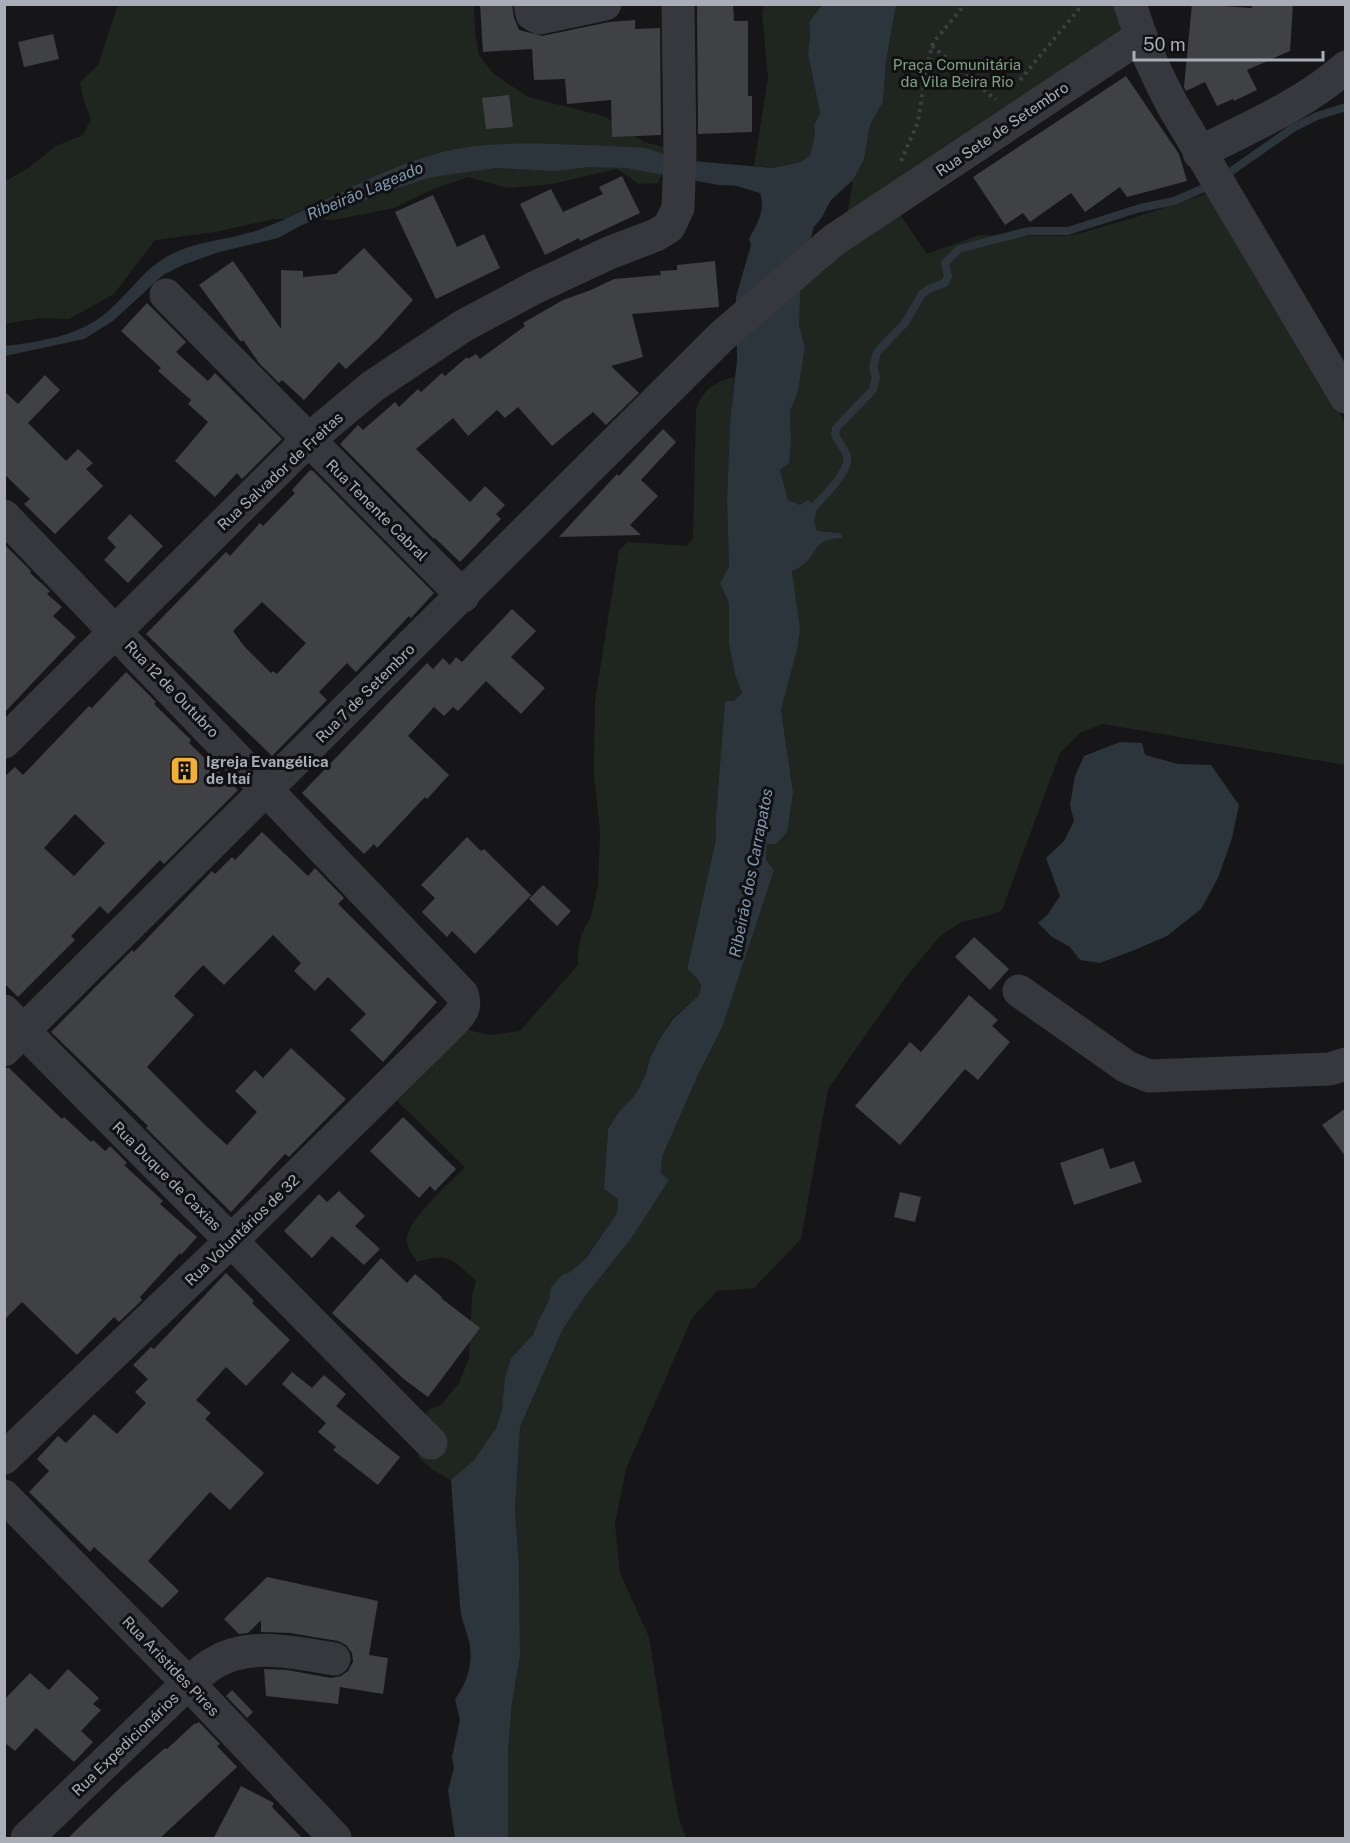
<svg xmlns="http://www.w3.org/2000/svg" width="1350" height="1843" font-family="'Public Sans',sans-serif">
	<style>
		.green { fill: #1e261f }
		.water { fill: #2c353c }
		.lines { fill: none; stroke-linecap: round; stroke-linejoin: round }
		.stream { stroke: #2c353c; stroke-width: 8 }
		.building { fill: #404145; fill-rule: evenodd }
		.path { stroke: #3d3f44; stroke-width: 4; stroke-dasharray: 3 4.5; stroke-linecap: butt }
		.minor { stroke: #37383d; stroke-width: 33 }
		.labels { text-anchor: middle; dominant-baseline: central; stroke-width: 6; stroke-linejoin: round; paint-order: stroke }
		.park-label { font-size: 15px; fill: #7fa381; stroke: #111113 }
		.street-label { font-size: 15px; fill: #a8adb8; stroke: #111113 }
		.poi-label { font-size: 15px; font-weight: bold; fill: #a8adb8; stroke: #111113; text-anchor: start }
		.water-label { font-size: 16px; font-style: italic; fill: #7f9bb3; stroke: #111113 }
	</style>
	<rect width="100%" height="100%" fill="#161618"/>
	<g class="green">
		<polygon points="118,4 474,5 475,32 479,55 494,74 528,97 604,116 644,142 664,147 667,162 658,183 639,184 617,169 552,184 508,188 468,177 431,190 394,208 334,220 274,219 215,232 155,240 114,294 69,319 40,318 5,324 4,182 28,168 56,146 83,135 91,119 84,102 80,82 98,65"/>
		<polygon points="764,5 822,5 809,22 810,37 808,54 820,113 814,125 815,134 810,155 801,162 772,168 754,166 768,78 762,13"/>
		<polygon points="896,5 1129,5 1137,37 845,228 853,180 864,160 870,125 883,102 886,62"/>
		<path d="M1209,193L1297,336L1345,423V765L1102,724L1080,733L1060,753L1002,910L991,915L962,922L941,935L906,977L828,1089L801,1239L754,1288L717,1291L692,1318L626,1469L615,1524L620,1573L649,1637L671,1776L679,1819L686,1838H508V1752L512,1703L520,1656L519,1565L515,1510L520,1427L563,1329L586,1295L661,1174L662,1157L698,1075L722,1028L774,870L766,860L767,843L793,792L781,710L797,650L796,607L792,570C821,560 807,538 842,538L840,533L817,531C812,516 803,506 788,500L780,470L791,441L790,411L798,392L805,347L799,325L801,276L894,206L927,254L979,235L1062,236L1077,234L1130,219Z"/>
		<path d="M735,377L729,446L727,501L729,566L720,584L729,603V644L735,675L742,693L734,701L725,702L716,816V839L687,969L698,979L701,986L699,995L672,1019L659,1040L650,1059L645,1076L635,1095L618,1113L608,1129L604,1189L618,1199L617,1213L586,1257L570,1272L562,1275L551,1287L549,1300L540,1317L533,1335L511,1358L502,1410L496,1428L474,1460L451,1480L433,1470L418,1457L425,1414L430,1409L442,1404L459,1383L469,1358L472,1295L476,1281C451,1259 451,1252 417,1262C412,1254 405,1245 407,1236C412,1215 450,1183 465,1167L397,1101L468,1030L489,1035L520,1031L578,965V952L581,935L590,919L598,887L600,832L594,775L595,701L619,550L628,542L687,546L693,538L696,410C702,390 716,381 735,377Z"/>
	</g>
	<g class="water">
		<path d="M822,5H896L886,62L883,102L870,125L864,160L853,180L831,200L822,217L814,227L807,251L801,276L799,325L805,347L798,392L790,411L791,441L789,463L780,470L788,500L800,505L808,500L817,509L814,521L817,531L840,533L843,538C807,538 822,559 792,571L800,629L797,650L781,710L793,792L787,832L776,844H767L766,860L774,870L722,1028L698,1075L662,1157L661,1173L669,1180L630,1240L586,1295L563,1329L520,1427L515,1510L519,1565L520,1656L512,1703L508,1752V1838H455L448,1790L454,1768L452,1757L460,1720L455,1699C469,1680 475,1658 467,1634C464,1624 461,1617 460,1606L451,1480L474,1460L496,1428L502,1410L505,1378L511,1358L533,1335L540,1317L549,1300L551,1287L562,1275L570,1272L586,1258L617,1213L618,1199L604,1189L608,1129L618,1113L635,1095L645,1076L650,1059L659,1040L673,1019L699,995L701,986L698,979L687,969L716,839V816L725,701H734L742,693L735,675L729,644V603L720,584L729,566L727,501L730,424L737,360L736,297L751,245L749,239C757,223 766,211 760,193L737,186L719,185L626,168L589,167L556,171L496,168L432,177L383,193L302,225L278,238L219,252L183,265L163,275L113,321L84,339L5,356L4,346C39,342 79,336 106,313C128,295 144,268 170,255C198,240 232,240 261,229C319,207 372,172 432,155C479,141 532,143 580,145C601,146 623,146 644,148C657,150 669,158 682,160L772,168L801,162L810,155L815,134L814,125L820,113L808,54L810,37L809,22Z"/>
		<polygon points="1120,742 1142,743 1145,755 1178,764 1211,765 1239,805 1232,838 1218,878 1201,909 1167,936 1132,951 1100,963 1080,960 1070,947 1052,937 1038,923 1048,914 1060,896 1046,858 1064,841 1074,821 1070,805 1075,776 1084,756"/>
	</g>
	<g class="lines">
		<g class="stream">
			<polyline points="1223,177 1293,128 1317,116 1346,107"/>
			<path d="M808,513C818,502 851,472 847,456C845,450 838,441 835,435L836,428L873,390L876,377L873,368L877,352L905,323L922,294L929,289L945,283L948,276L945,263L959,249L1028,231H1068L1140,208L1174,201L1211,185"/>
		</g>
	</g>
	<g class="building">
		<polygon points="480,4 512,4 514,18 519,30 542,36 609,22 635,20 635,29 660,28 661,135 612,137 611,100 567,104 565,79 534,80 532,49 483,52"/>
		<polygon points="697,4 733,4 734,21 748,21 748,96 752,96 752,132 698,134"/>
		<polygon points="1192,4 1252,8 1252,4 1293,4 1290,51 1247,70 1257,90 1234,101 1233,99 1217,106 1205,82 1186,91 1184,87"/>
		<polygon points="53,34 59,59 24,67 18,42"/>
		<polygon points="1126,76 1179,154 1187,181 1127,197 1120,187 1085,212 1071,193 1030,222 1023,213 1005,225 973,177"/>
		<polygon points="509,95 513,127 486,129 482,98"/>
		<polygon points="622,176 640,213 580,241 579,238 545,255 520,204 551,189 563,212 603,194 599,187"/>
		<polygon points="433,195 457,247 484,234 500,268 436,299 395,212"/>
		<polygon points="364,248 413,300 380,337 346,369 339,362 304,400 282,380 279,383 259,363 243,340 241,342 199,285 233,261 281,329 281,270 303,271 303,277 336,274"/>
		<polygon points="715,261 719,307 632,314 643,357 611,366 639,393 606,425 593,412 552,446 518,407 505,418 497,410 468,436 453,418 416,449 470,502 485,486 505,505 496,514 501,519 460,562 435,538 434,539 340,444 358,425 363,430 395,402 399,407 418,389 421,392 442,373 445,376 467,357 468,359 476,354 480,359 525,326 523,323 563,300 591,290 614,279 661,275 660,271 677,270 677,265"/>
		<polygon points="147,303 186,342 176,352 208,381 215,373 282,439 242,479 237,473 215,497 175,461 208,422 188,404 191,400 158,371 161,368 121,331"/>
		<polygon points="45,375 60,390 28,423 66,461 78,449 93,463 86,469 103,486 55,534 24,504 30,499 4,474 4,391 18,404"/>
		<polygon points="663,429 676,442 641,480 658,496 630,525 641,535 559,537 617,474 619,476"/>
		<path d="M310,470L313,471L434,593L411,618L409,616L356,672L347,663L319,692L327,700L272,756L146,634L226,552L230,556L260,523L263,526L295,493L292,490ZM262,602L306,643L277,674L273,671L271,673L244,646L233,631Z"/>
		<polygon points="130,514 163,546 128,583 104,560 116,547 107,538"/>
		<polygon points="4,544 31,571 30,573 50,591 47,594 62,607 53,616 76,637 4,713"/>
		<polygon points="512,609 536,631 511,657 545,688 521,714 486,681 458,711 453,707 444,716 434,707 408,736 449,775 427,799 425,797 377,848 374,844 364,854 302,793 427,663 433,669 443,658 450,665 456,657 462,662"/>
		<path d="M126,672L156,702L154,704L191,740L189,743L238,790L164,864L160,860L108,914L100,906L71,936L75,940L18,997L4,983V777L15,767L23,775L89,706L92,708ZM75,814L105,843L74,876L44,848Z"/>
		<polygon points="262,832 308,876 315,868 344,898 338,904 437,1002 383,1062 350,1030 366,1014 328,977 315,991 294,971 301,963 273,935 224,985 203,965 174,996 194,1015 147,1067 206,1126 227,1145 257,1112 235,1091 255,1070 263,1078 291,1048 346,1099 289,1157 285,1154 231,1212 146,1128 148,1126 51,1032 132,950 134,952 212,871 215,874 232,857 235,860"/>
		<polygon points="467,837 481,851 484,849 531,895 475,954 452,931 447,937 422,912 435,898 421,885"/>
		<polygon points="543,885 571,911 557,926 529,899"/>
		<polygon points="974,937 1009,969 990,990 955,957"/>
		<polygon points="969,995 998,1020 992,1026 1010,1042 978,1080 965,1069 900,1145 855,1106 910,1042 921,1052"/>
		<polygon points="4,1068 9,1068 62,1119 64,1117 91,1142 93,1140 105,1151 110,1146 127,1163 124,1165 163,1201 160,1204 197,1237 181,1255 180,1253 140,1297 142,1300 140,1302 119,1322 114,1317 77,1355 22,1302 4,1320"/>
		<polygon points="1346,1108 1346,1157 1322,1125"/>
		<polygon points="403,1117 456,1169 435,1191 430,1186 419,1198 370,1151"/>
		<polygon points="1103,1148 1110,1169 1134,1161 1142,1182 1074,1205 1060,1163"/>
		<polygon points="339,1191 365,1216 355,1226 380,1249 364,1265 332,1236 312,1258 284,1231 319,1194 327,1202"/>
		<polygon points="900,1192 921,1197 915,1222 894,1217"/>
		<polygon points="381,1258 407,1283 415,1274 442,1297 441,1298 480,1328 428,1397 405,1380 332,1313"/>
		<polygon points="226,1273 254,1301 252,1303 290,1340 246,1386 226,1367 196,1400 211,1413 205,1419 264,1473 230,1510 210,1492 148,1561 179,1591 162,1608 94,1547 90,1552 29,1492 49,1471 37,1459 58,1436 66,1443 94,1414 117,1434 146,1403 135,1392 148,1379 133,1365 151,1347 154,1349"/>
		<polygon points="292,1372 312,1388 324,1375 346,1394 336,1406 400,1457 378,1485 333,1450 336,1447 318,1432 326,1423 282,1384"/>
		<polygon points="267,1577 378,1601 369,1655 388,1658 383,1694 340,1687 338,1704 266,1696 264,1669 287,1670 331,1678 341,1676 348,1671 353,1662 352,1653 346,1645 338,1641 290,1633 261,1632 261,1620 248,1633 239,1634 224,1619"/>
		<polygon points="68,1669 99,1698 93,1704 101,1710 81,1731 93,1742 74,1762 36,1728 15,1751 4,1742 4,1700 30,1673 49,1690"/>
		<polygon points="232,1690 253,1712 247,1718 226,1696"/>
		<polygon points="199,1722 220,1744 217,1746 237,1767 159,1839 67,1839 123,1785 165,1748 167,1749 195,1723 196,1724"/>
		<polygon points="241,1786 274,1803 272,1807 303,1839 213,1839"/>
	</g>
	<g class="lines">
		<g class="path">
			<polyline points="932,46 996,100"/>
			<polyline points="1020,80 1083,4"/>
			<polyline points="901,161 918,122 926,69 933,43 965,4"/>
		</g>
		<g class="minor">
			<polyline points="530,4 532,14 539,18 605,4"/>
			<path d="M1130,4C1141,41 1155,73 1173,106L1346,397"/>
			<path d="M1199,153C1249,127 1303,105 1346,67"/>
			<polyline points="166,295 463,596"/>
			<path d="M4,516L462,994C467,1008 461,1013 452,1023L231,1241L4,1458"/>
			<polyline points="4,742 308,440 373,386 463,326 534,288 609,253 656,235 669,227 678,208 680,153 678,4"/>
			<polyline points="1019,991 1127,1067 1149,1076 1330,1069 1346,1064"/>
			<polyline points="4,1011 431,1443"/>
			<polyline points="4,1050 723,335 834,240 1140,37"/>
			<polyline points="4,1496 188,1683 335,1838"/>
			<path d="M27,1838L188,1683C197,1676 205,1668 214,1663C250,1641 296,1653 334,1659"/>
		</g>
	</g>
	<defs>
		<symbol id="building-square" viewBox="-11 -11 22 22"><rect x="-9" y="-9" width="18" height="18" rx="4" fill="#f2b134" stroke="#111113"/><path d="M-4-6H4V6H1V3H-1V6H-4ZM-2.5-4.3h1.7v1.8h-1.7ZM.8-4.3h1.7v1.8H.8ZM-2.5-1h1.7V.8h-1.7ZM.8-1h1.7V.8H.8Z" fill="#111"/></symbol>
	</defs>
	<g fill-rule="evenodd">
		<use href="#building-square" x="168" y="754" width="33" height="33"/>
	</g>
	<g class="labels">
		<g class="park-label">
			<text x="957" y="64">Praça Comunitária<tspan x="957" dy="17">da Vila Beira Rio</tspan></text>
		</g>
		<g class="street-label">
			<text transform="translate(1002 129) rotate(-34)">Rua Sete de Setembro</text>
			<text transform="translate(280 471) rotate(-43)">Rua Salvador de Freitas</text>
			<text transform="translate(377 510) rotate(45)">Rua Tenente Cabral</text>
			<text transform="translate(172 689) rotate(46)">Rua 12 de Outubro</text>
			<text transform="translate(365 693) rotate(-45)">Rua 7 de Setembro</text>
			<text transform="translate(167 1176) rotate(45)">Rua Duque de Caxias</text>
			<text transform="translate(242 1230) rotate(-44)">Rua Voluntários de 32</text>
			<text transform="translate(171 1666) rotate(46)">Rua Aristides Pires</text>
			<text transform="translate(125 1744) rotate(-44)">Rua Expedicionários</text>
		</g>
		<g class="poi-label">
			<text x="206" y="761">Igreja Evangélica<tspan x="206" dy="17">de Itaí</tspan></text>
		</g>
		<g class="water-label">
			<text transform="translate(365 191) rotate(-23)">Ribeirão Lageado</text>
			<text transform="translate(751 873) rotate(-79)">Ribeirão dos Carrapatos</text>
		</g>
	</g>
	<rect width="1350" height="1843" fill="none" stroke="#a8adb8" stroke-width="12"/>
	<path d="M1134 51v9h189v-9" fill="none" stroke="#a8adb8" stroke-width="3"/>
	<text x="1143" y="51" font-size="18" fill="#a8adb8" stroke="#111113" stroke-width="4.5" paint-order="stroke">50 m</text>
</svg>
